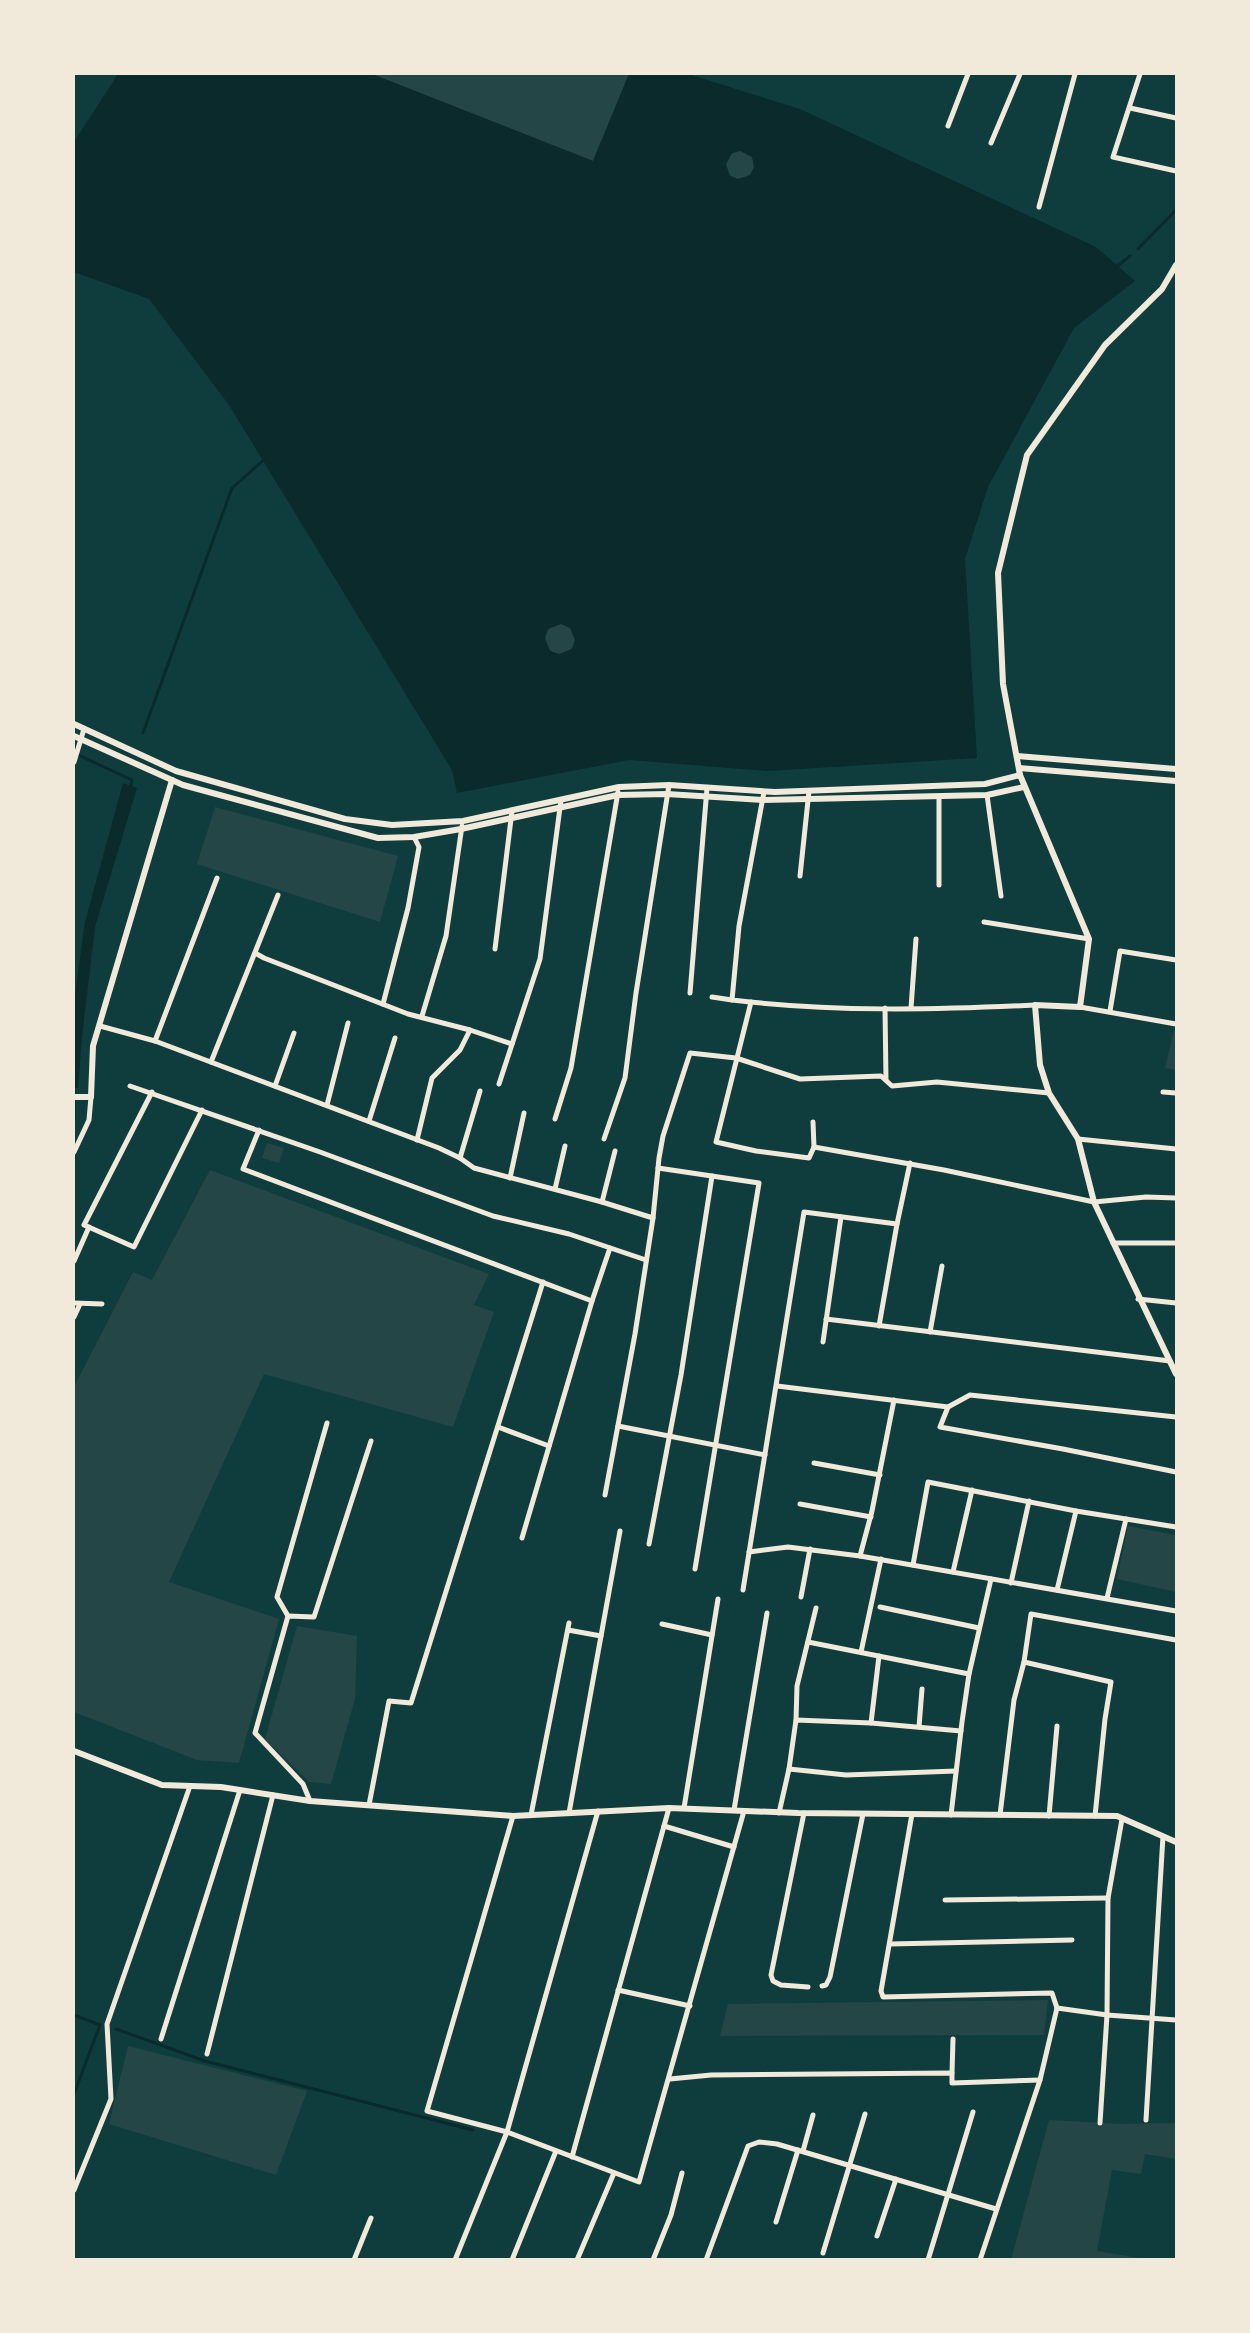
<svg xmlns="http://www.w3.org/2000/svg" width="1250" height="2333" font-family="'Work Sans',sans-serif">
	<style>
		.green { fill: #244646 }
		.water { fill: #0a2a2b; fill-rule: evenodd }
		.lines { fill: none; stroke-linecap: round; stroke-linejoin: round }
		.stream { stroke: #0a2a2b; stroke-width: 3 }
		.minor { stroke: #f1e9da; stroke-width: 5 }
		.tertiary { stroke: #f1e9da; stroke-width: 6 }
	</style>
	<rect width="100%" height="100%" fill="#0f3d3e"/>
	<g class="green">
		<polygon points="372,74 629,74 593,161"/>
		<circle cx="740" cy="165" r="14"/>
		<circle cx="560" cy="639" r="15"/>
		<polygon points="215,807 398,856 380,922 197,864"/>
		<polygon points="1174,1030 1176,1031 1176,1070 1165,1068"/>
		<polygon points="267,1143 284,1148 279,1163 262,1158"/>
		<polygon points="210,1170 489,1274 474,1305 494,1312 453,1427 264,1374 169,1582 279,1619 239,1763 197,1760 74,1712 74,1387 133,1272 152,1280"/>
		<polygon points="1128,1526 1176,1535 1176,1592 1117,1579"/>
		<polygon points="297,1626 357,1636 355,1699 331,1784 309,1782 265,1739"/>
		<polygon points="1048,2000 1044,2035 720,2036 728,2004"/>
		<polygon points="128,2046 307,2091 276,2175 109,2124"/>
		<polygon points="1049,2120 1121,2124 1176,2123 1176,2159 1145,2154 1141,2174 1112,2170 1097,2251 1145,2259 1011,2260"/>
	</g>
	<g class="water">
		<path d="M118,74H372L593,161L629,74H688L800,109L1096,247L1135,281L1074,328L988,487L965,559L977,758L768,771L629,760L457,793L452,770L229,405L149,299L74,272V142ZM740,151L752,157L754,167L750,175L738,179L730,176L726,164L732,153ZM561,624L570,628L575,640L572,649L559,654L550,651L545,638L548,629Z"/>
		<polygon points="123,783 137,788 95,927 82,1037 78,1088 74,1088 74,1001 85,922"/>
	</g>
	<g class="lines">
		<g class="stream">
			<polyline points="1138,249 1176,210"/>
			<polyline points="1116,267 1130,256"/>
			<polyline points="143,733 232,488 266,458"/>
			<polyline points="74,753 132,780 130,790"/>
			<polyline points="74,1120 74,1086"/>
			<polyline points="74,2015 100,2025 74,2094"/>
			<polyline points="116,2029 205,2061 473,2130"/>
		</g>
		<g class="minor">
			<polyline points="1140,74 1113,157 1176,171"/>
			<polyline points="1130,108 1176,118"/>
			<polyline points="948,126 968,74"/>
			<polyline points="991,143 1020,74"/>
			<polyline points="1039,207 1075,74"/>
			<polyline points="74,762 84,729"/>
			<path d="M764,792L739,926L732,1000C832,1012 934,1010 1035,1005"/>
			<polyline points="987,795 1001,896"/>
			<polyline points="939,796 939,885"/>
			<polyline points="800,876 809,791"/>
			<polyline points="984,922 1089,939"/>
			<polyline points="495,949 512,811"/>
			<polyline points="255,953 264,958 408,1014 470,1030 512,1044"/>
			<polyline points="690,993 707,788"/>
			<polyline points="712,997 732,1000"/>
			<polyline points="751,1002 716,1142 756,1151 809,1158 814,1147 944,1170 1094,1202 1146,1197 1176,1198"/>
			<polyline points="383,1004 408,908 419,847 414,837"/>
			<polyline points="1080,1007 1176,1024"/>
			<polyline points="885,1008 886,1080"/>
			<polyline points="911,1008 916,939"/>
			<polyline points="1110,1011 1120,951 1176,960"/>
			<polyline points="422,1016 446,936 462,826"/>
			<polyline points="100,1026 155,1041 217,878"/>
			<polyline points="155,1041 439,1148 460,1158 474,1168 602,1202 653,1218"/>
			<polyline points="211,1062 278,895"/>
			<polyline points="499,1084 540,959 561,800"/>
			<polyline points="130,1086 320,1152 493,1216 569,1234 646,1260"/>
			<polyline points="275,1086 294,1033"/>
			<polyline points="152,1092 84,1225 134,1247 202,1110"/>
			<polyline points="1163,1092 1176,1093"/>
			<polyline points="327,1105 348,1023"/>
			<polyline points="555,1119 571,1068 618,792"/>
			<polyline points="369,1121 395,1038"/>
			<polyline points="813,1122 814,1147"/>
			<polyline points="259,1130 243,1169 592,1301"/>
			<polyline points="604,1139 625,1078 636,993 669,785"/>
			<polyline points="1078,1139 1176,1149"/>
			<polyline points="417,1140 432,1078 460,1050 470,1030"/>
			<polyline points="74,1152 89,1120 91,1097"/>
			<polyline points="460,1158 480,1091"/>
			<polyline points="658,1168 759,1183 695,1569"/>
			<polyline points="510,1178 524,1113"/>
			<polyline points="555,1189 565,1146"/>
			<polyline points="602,1202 615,1151"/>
			<polyline points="1113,1243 1176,1243"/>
			<polyline points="74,1261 89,1227"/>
			<polyline points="1138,1299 1176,1303"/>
			<polyline points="74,1303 102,1304"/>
			<polyline points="74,1317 80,1304"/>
			<polyline points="826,1319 1170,1361"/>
			<polyline points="879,1326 897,1224 910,1163"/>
			<polyline points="930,1332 942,1266"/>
			<polyline points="823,1342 841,1217"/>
			<polyline points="777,1386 948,1407 970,1395 1176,1417"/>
			<polyline points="948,1407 940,1427 1063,1449 1176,1472"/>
			<polyline points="618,1426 765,1455"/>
			<polyline points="498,1427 549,1446"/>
			<polyline points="814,1463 880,1475"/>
			<polyline points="605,1495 635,1334 653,1218 659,1158 663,1136 690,1053 736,1058 800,1079 881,1076 892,1086 937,1082 1049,1093"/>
			<polyline points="800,1504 871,1517"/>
			<polyline points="522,1538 592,1301 610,1248"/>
			<polyline points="649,1544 681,1375 712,1176"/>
			<polyline points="749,1552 788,1547 860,1556 1176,1611"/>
			<polyline points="860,1556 872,1511 894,1400"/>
			<polyline points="913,1565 928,1482 1076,1511 1176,1527"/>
			<polyline points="953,1572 972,1490"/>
			<polyline points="1011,1583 1029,1501"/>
			<polyline points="743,1590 804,1212 897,1224"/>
			<polyline points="1057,1590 1076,1511"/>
			<polyline points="801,1597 810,1549"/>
			<polyline points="1107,1598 1126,1519"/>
			<polyline points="880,1607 979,1628"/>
			<polyline points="288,1616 277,1597 327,1423"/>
			<polyline points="662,1624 712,1635"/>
			<polyline points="568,1630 601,1636"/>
			<polyline points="808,1642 969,1674"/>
			<polyline points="861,1652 881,1559"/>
			<polyline points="1024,1662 1111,1682 1105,1719 1095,1816"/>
			<polyline points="796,1720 797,1686 816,1608"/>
			<polyline points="871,1723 879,1656"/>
			<polyline points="919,1727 922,1689"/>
			<polyline points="789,1769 796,1720 871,1723 961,1731"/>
			<polyline points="310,1801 303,1784 255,1733 288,1616 314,1617 371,1441"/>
			<polyline points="369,1805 389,1701 411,1703 543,1282"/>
			<polyline points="684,1808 718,1599"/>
			<polyline points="734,1810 767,1613"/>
			<polyline points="569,1813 620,1531"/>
			<polyline points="779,1813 789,1769 846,1775 956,1771"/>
			<polyline points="804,1813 771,1975 773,1981 781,1985 808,1987"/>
			<polyline points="912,1814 881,1991 883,1997 1052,1993 1057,2008"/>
			<polyline points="531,1815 569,1623"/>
			<polyline points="951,1815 962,1722 969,1674 991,1579"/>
			<polyline points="1000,1815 1014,1700 1024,1662 1031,1614 1176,1640"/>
			<polyline points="513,1816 427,2111 507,2132 639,2182 744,1811"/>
			<polyline points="1049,1816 1057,1726"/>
			<polyline points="664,1826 734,1847"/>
			<polyline points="945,1900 1108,1898"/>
			<polyline points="890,1944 1072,1940"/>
			<polyline points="822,1986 826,1985 830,1977 863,1814"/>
			<polyline points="618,1990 690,2006"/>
			<polyline points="1057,2008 1107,2015 1176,2020"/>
			<polyline points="161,2039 240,1790"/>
			<polyline points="207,2054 273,1795"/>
			<polyline points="952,2073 953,2039"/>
			<polyline points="670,2079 711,2075 952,2073 952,2083 1040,2080"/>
			<polyline points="1146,2120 1163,1836"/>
			<polyline points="1100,2123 1107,2015 1108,1898 1122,1819"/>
			<polyline points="803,2151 813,2115"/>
			<polyline points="572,2157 669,1808"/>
			<polyline points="74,2190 111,2099 107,2024 190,1786"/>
			<polyline points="776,2222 798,2150"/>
			<polyline points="877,2236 896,2179"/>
			<polyline points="823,2253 865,2114"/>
			<polyline points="354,2260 371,2218"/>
			<polyline points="455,2260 507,2132 598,1811"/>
			<polyline points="512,2260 556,2151"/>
			<polyline points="577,2260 614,2173"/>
			<polyline points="653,2260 671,2215 682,2173"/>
			<polyline points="706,2260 748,2146 759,2142 777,2144 996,2209"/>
			<polyline points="928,2260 973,2112"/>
			<polyline points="980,2260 1040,2080 1057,2008"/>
		</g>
		<g class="tertiary">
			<polyline points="1176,265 1162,289 1105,345 1027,455 998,573 1003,684 1020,775 1089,939 1080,1007 1035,1005 1040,1065 1049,1093 1078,1139 1094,1202 1176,1374"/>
			<polyline points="74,724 176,771 345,819 392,825 463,821 619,787 669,785 775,792 985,784 1020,775"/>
			<polyline points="74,736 183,785 378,838 414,837 461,829 618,795 667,794 763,800 808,799 987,795 1024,787"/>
			<polyline points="1017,756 1176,769"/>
			<polyline points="1019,768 1176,781"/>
			<polyline points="74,1097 91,1097 93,1046 172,780"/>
			<polyline points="74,1751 162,1785 221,1787 310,1801 513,1816 669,1808 798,1813 1117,1816 1176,1842"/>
		</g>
	</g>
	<rect width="1250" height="2333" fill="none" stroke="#f1e9da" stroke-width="150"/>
</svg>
